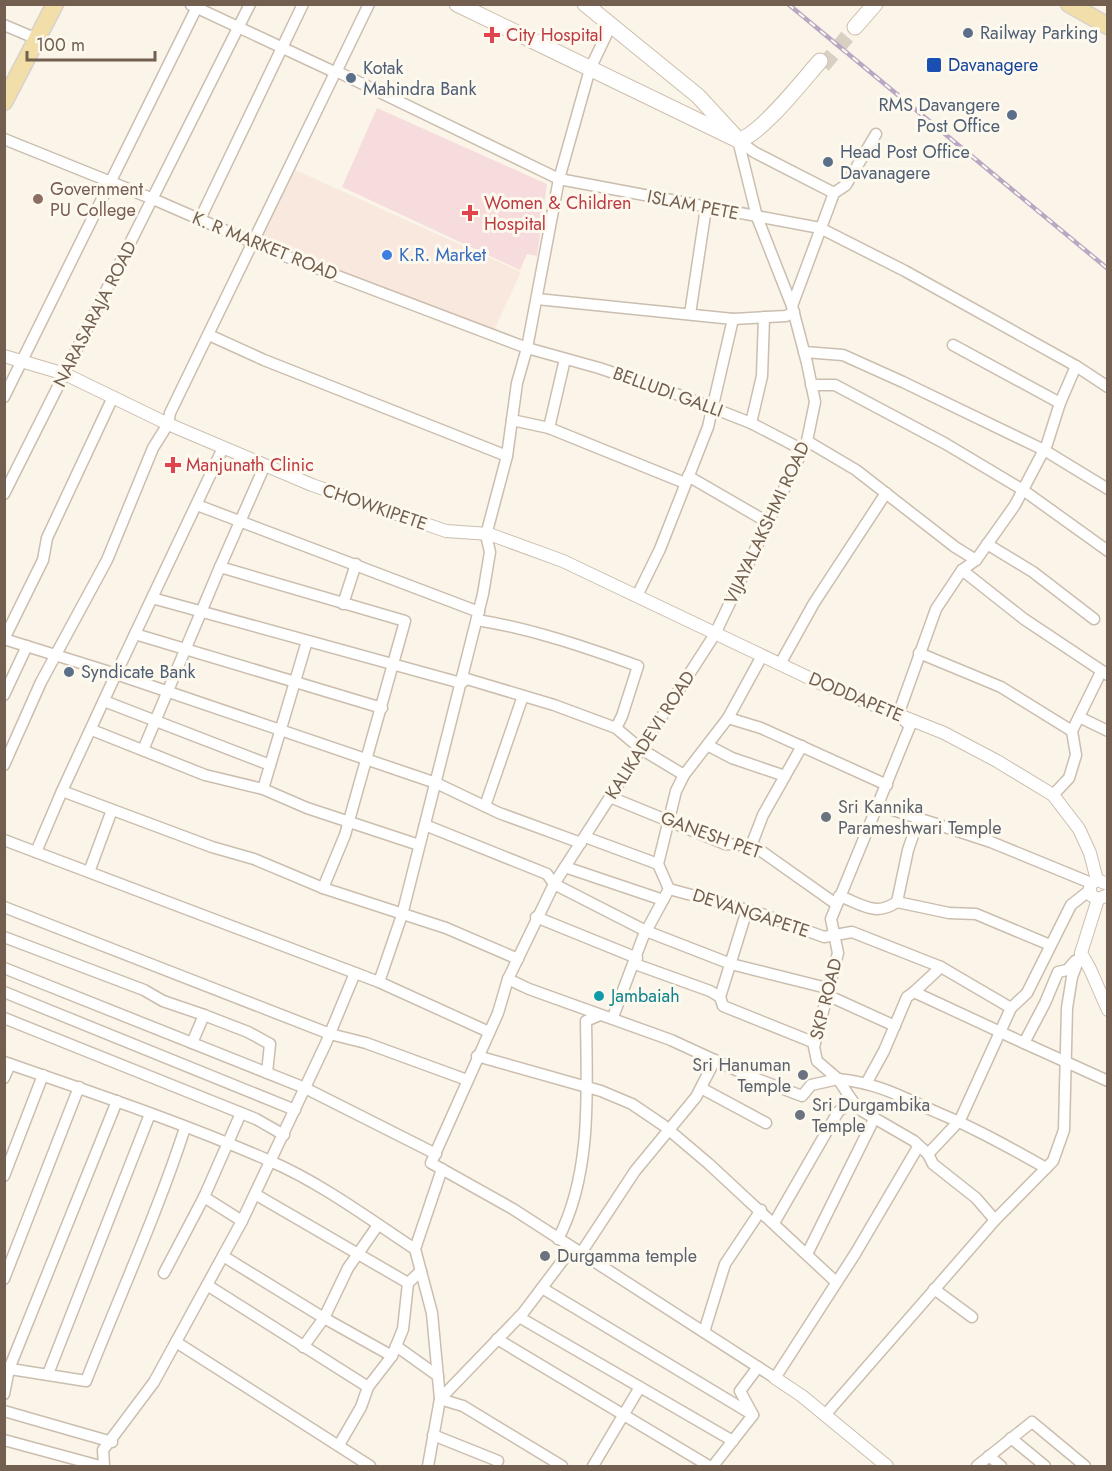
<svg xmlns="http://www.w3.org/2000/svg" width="1112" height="1471" font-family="Jost,sans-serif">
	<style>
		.commercial { fill: #f9e8dd }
		.medical { fill: #f7dcdd }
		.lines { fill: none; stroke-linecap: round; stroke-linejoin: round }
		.secondary-tunnel { stroke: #d8d0c2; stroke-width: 15; stroke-dasharray: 15 8; stroke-linecap: butt }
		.minor-casing { stroke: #cbbeaf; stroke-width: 13 }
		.tertiary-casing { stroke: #cbbeaf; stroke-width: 14 }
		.secondary-casing { stroke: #cebfad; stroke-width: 17 }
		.primary-casing { stroke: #d8d2ce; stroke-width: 19 }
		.minor { stroke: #fff; stroke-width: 10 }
		.tertiary { stroke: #fff; stroke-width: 12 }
		.secondary { stroke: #fff; stroke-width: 15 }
		.primary { stroke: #f2dea8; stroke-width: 16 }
		.rail-casing { stroke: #b9a7c3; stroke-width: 4.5 }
		.rail { stroke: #fdf9ee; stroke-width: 2; stroke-dasharray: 7; stroke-linecap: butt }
		.service-dot { fill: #5c6f8a; stroke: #fdf9ee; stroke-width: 2 }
		.health-dot { fill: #e0444e; stroke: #fdf9ee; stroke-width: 2 }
		.transit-dot { fill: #1a4fb4; stroke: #fdf9ee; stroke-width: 2 }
		.education-dot { fill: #8d6e63; stroke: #fdf9ee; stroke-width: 2 }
		.shop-dot { fill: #3f7fe0; stroke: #fdf9ee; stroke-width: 2 }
		.worship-dot { fill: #6b7280; stroke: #fdf9ee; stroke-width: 2 }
		.culture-dot { fill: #0f9aa8; stroke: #fdf9ee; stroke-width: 2 }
		.labels { text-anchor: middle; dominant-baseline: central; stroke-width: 6; stroke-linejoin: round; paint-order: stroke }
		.service-label { font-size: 18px; fill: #4e5e75; stroke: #fdf9ee; text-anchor: start }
		.health-label { font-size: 18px; fill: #be3a42; stroke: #fdf9ee; text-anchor: start }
		.transit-label { font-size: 18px; fill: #164399; stroke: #fdf9ee; text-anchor: start }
		.education-label { font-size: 18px; fill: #785e54; stroke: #fdf9ee; text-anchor: start }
		.street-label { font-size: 18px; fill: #725f4f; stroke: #fdf9ee }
		.shop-label { font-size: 18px; fill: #366cbe; stroke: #fdf9ee; text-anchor: start }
		.worship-label { font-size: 18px; fill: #5b616d; stroke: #fdf9ee; text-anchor: start }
		.culture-label { font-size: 18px; fill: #0d838f; stroke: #fdf9ee; text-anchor: start }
	</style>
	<rect width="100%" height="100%" fill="#faf5e8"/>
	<polygon class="commercial" points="293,169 521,272 493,332 257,239"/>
	<polygon class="medical" points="377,108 547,184 537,256 527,254 520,270 342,187"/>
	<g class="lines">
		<polyline class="secondary-tunnel" points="823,66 855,27"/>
		<defs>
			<g id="minor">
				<polyline points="191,5 330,70"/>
				<polyline points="4,25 37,39"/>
				<polyline points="338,68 369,4"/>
				<polyline points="340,73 559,179 820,228 905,271 1076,366 1108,387"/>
				<polyline points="4,139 153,199 277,253 527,348 599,368 682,396 751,423 803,450"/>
				<polyline points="738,140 757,217 792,306 807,363 815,402 807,441 715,634 554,884 508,979 498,1013 431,1163 513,1209 775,1378 855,1254 918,1147"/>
				<polyline points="738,140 754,152 834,193 792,306"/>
				<polyline points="834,193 846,185 876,134"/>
				<polyline points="200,219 303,4"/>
				<polyline points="537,299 733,319 786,316 794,312"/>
				<polyline points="690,314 706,208"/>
				<polyline points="209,335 264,360 507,456"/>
				<polyline points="953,345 1060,403"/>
				<polyline points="804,352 843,355 903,382 1044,450 1108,489"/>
				<polyline points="811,385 835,385 946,444 1023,490 1108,551"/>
				<polyline points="4,397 197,7"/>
				<polyline points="512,420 549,428 685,483"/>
				<polyline points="751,423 762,376 764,317"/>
				<polyline points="549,428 565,359"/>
				<polyline points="807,441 856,470 955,547 976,560"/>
				<polyline points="223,448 116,674 436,783 499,813 581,843"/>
				<polyline points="688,476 769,523"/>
				<polyline points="4,494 250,4"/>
				<polyline points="197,505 479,612"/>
				<polyline points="987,544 1033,572 1094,619"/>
				<polyline points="220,567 265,465"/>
				<polyline points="962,570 1024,619 1108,675"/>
				<polyline points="637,596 660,549 708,427 733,319"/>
				<polyline points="152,598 461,683 467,679 554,705 616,728 641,749 684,775 676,791 658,864 669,889 643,937 613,1017"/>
				<polyline points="343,604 356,564"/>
				<path d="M477,620C533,629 585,647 638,666L622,716L616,728"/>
				<polyline points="135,634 382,708"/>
				<polyline points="4,639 116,674 62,791 212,847 254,859 323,888 446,928 518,959"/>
				<polyline points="4,639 43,560 47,538 113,397"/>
				<polyline points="307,641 263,789 307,808 419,845"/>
				<polyline points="919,653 1001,687 1072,731"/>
				<polyline points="780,664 814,603 886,493"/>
				<polyline points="4,695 27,646"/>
				<polyline points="104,701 270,765"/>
				<polyline points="1079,717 1108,731"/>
				<polyline points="728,718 762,656"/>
				<polyline points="92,730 205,775 263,789"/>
				<polyline points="709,746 732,758 785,776 802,746"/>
				<polyline points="143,750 220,567 405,621 345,835 323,888"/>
				<polyline points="4,765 41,682 107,560 153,448 168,424 170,413 333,77"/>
				<polyline points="684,775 728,718 761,728 887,785"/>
				<polyline points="1053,795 1069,778 1076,755 1072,731 1101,672"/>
				<polyline points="610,797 725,844 754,846 836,904"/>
				<polyline points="878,805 991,842 1091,883"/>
				<polyline points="485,806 523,696"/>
				<polyline points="425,825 547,874 554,884 646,931 731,964 831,989"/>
				<polyline points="585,837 658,864"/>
				<polyline points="4,840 379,982 489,1032"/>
				<polyline points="751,846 763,815 785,776"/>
				<polyline points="36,852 62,791"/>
				<polyline points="565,867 663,900"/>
				<polyline points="89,872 112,810"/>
				<polyline points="669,889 762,914 824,937 852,932 941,967 1011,1008"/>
				<path d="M839,896C862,904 875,917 897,902L949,913L976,914L1050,945"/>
				<polyline points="897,902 908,850 919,818"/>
				<polyline points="4,907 330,1034 366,1043 467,1080"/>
				<polyline points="536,917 637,958"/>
				<polyline points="4,937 144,990 163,1001 204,1015"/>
				<polyline points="635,964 710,991 720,997 723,1006 815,1043"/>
				<polyline points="4,968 305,1088 436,1154"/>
				<polyline points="508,979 529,989 671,1040 749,1076 802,1096 811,1085 838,1079"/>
				<polyline points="379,982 402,915 483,594 490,552 486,535 507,456 517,383 527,348 559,179 590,69 611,25"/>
				<polyline points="4,992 295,1110"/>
				<polyline points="914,992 941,967"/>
				<polyline points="829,996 895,1026"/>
				<polyline points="720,997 747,910"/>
				<polyline points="4,1018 256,1119 284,1135"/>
				<polyline points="192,1043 204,1015 248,1032 270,1044 267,1073"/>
				<polyline points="1024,1043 1108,1081"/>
				<polyline points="477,1056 601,1091 632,1104 663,1125 709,1164 836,1282"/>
				<path d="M4,1062C93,1093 184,1123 270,1161C321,1183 368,1218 415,1249"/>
				<polyline points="4,1078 10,1064"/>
				<polyline points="838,1079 817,1061 814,1047 838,953 831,919 910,726 898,715 936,609 962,570 976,560 1015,505 1047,444 1060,403 1076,366"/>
				<polyline points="867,1082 884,1051 907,997 914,992 1024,1043 1045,1003 1058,972 1067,970 1075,961"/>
				<polyline points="701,1088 766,1123"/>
				<polyline points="928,1154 933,1164 976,1198 995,1220"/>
				<path d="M1046,1168C1012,1149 979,1130 943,1115C903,1098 883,1084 838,1079L857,1108L914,1141L928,1154L960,1120L1011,1008L1027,993L1071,905L1090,890"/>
				<polyline points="4,1176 43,1075"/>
				<polyline points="255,1194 408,1283 421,1271"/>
				<polyline points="204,1197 242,1221"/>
				<polyline points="774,1223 838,1112 852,1100"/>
				<path d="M558,1239C592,1174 587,1092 586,1021L600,1015"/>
				<polyline points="581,1253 635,1171 696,1097 715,1060"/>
				<polyline points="807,1254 874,1119"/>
				<polyline points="223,1256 324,1318 348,1268 378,1225"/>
				<polyline points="164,1273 204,1197 241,1113"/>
				<polyline points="4,1279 79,1087"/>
				<polyline points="207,1285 368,1387"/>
				<polyline points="542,1288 753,1415"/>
				<polyline points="934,1289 972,1317"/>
				<polyline points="519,1317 733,1441"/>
				<polyline points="704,1332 725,1264 761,1210"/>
				<polyline points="497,1339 709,1466"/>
				<polyline points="176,1342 370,1466"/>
				<polyline points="396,1346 438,1376"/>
				<polyline points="303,1347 324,1318 392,1356 403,1329 408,1283"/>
				<path d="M4,1368L86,1381C119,1297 157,1214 185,1128"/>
				<polyline points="48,1374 150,1114"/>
				<polyline points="4,1394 9,1369 117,1101"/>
				<polyline points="4,1411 112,1442"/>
				<polyline points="825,1415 995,1220 1053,1161 1064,1130 1067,1008 1072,977 1081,953"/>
				<polyline points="433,1435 498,1461"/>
				<polyline points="1011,1438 1045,1466"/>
				<polyline points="4,1440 100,1466"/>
				<polyline points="339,1445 361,1407 368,1387 392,1356"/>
				<polyline points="989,1456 1001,1466"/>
				<polyline points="104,1466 103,1450 154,1382 242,1221 326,1043 355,973"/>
				<polyline points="428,1466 440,1399 432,1313 415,1249 442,1169"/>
				<polyline points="562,1466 463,1406 440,1399 523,1313 572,1248"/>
				<polyline points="593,1466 640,1387"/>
				<polyline points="713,1466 753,1415 740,1391 758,1367"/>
				<polyline points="977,1466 1032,1422 1085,1466"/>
			</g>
			<g id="tertiary">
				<polyline points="4,356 65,374 168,424 312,485 446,531 489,534 563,561 824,685 944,733 997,761 1053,795 1079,829 1090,853 1097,880"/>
				<path d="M1108,884L1097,880C1090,883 1088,889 1092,896L1098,899L1108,895"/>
				<polyline points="1098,899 1081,953 1090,969 1108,1010"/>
				<polyline points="775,1378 802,1396 887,1466"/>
			</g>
			<g id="secondary">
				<polyline points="457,4 738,140"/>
				<polyline points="585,4 698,96 734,135"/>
				<polyline points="855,27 875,4"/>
				<path d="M738,140C759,137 804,79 820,61"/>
			</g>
			<g id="primary">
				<polyline points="1069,4 1108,26"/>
				<polyline points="4,102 55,4"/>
			</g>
		</defs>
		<use href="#minor" class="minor-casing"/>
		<use href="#tertiary" class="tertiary-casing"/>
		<use href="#secondary" class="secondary-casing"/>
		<use href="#primary" class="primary-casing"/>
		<use href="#minor" class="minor"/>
		<use href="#tertiary" class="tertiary"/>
		<use href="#secondary" class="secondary"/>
		<use href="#primary" class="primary"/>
		<defs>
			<polyline id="rail" points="788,4 1108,269"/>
		</defs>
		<use href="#rail" class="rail-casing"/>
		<use href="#rail" class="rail"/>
	</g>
	<g class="service-dot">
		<circle cx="968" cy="33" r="6"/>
		<circle cx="351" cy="78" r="6"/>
		<circle cx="1012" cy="115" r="6"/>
		<circle cx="828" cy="162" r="6"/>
		<circle cx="69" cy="672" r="6"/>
	</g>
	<g class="health-dot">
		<path d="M489 26h6v6h6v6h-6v6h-6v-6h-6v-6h6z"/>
		<path d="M467 204h6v6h6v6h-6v6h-6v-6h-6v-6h6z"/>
		<path d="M170 456h6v6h6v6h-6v6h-6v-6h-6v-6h6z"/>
	</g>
	<rect class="transit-dot" x="926" y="57" width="16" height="16" rx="3"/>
	<circle class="education-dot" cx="38" cy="199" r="6"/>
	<circle class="shop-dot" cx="387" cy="255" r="6"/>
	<g class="worship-dot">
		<circle cx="826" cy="817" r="6"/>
		<circle cx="803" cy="1075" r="6"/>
		<circle cx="800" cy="1115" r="6"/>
		<circle cx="545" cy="1256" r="6"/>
	</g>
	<circle class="culture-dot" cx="599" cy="996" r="6"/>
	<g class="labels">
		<g class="service-label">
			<text x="980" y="33">Railway Parking</text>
			<text x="363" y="68">Kotak<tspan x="363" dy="21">Mahindra Bank</tspan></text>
			<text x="1000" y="105" text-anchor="end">RMS Davangere<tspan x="1000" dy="21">Post Office</tspan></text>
			<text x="840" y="152">Head Post Office<tspan x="840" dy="21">Davanagere</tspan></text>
			<text x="81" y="672">Syndicate Bank</text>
		</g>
		<g class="health-label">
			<text x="506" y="35">City Hospital</text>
			<text x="484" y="203">Women &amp; Children<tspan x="484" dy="21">Hospital</tspan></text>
			<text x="186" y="465">Manjunath Clinic</text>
		</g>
		<g class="transit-label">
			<text x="948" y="65">Davanagere</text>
		</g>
		<g class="education-label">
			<text x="50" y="189">Government<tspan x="50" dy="21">PU College</tspan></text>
		</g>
		<g class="street-label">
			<text transform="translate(693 205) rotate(11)">ISLAM PETE</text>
			<text transform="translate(265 246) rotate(22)">K. R MARKET ROAD</text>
			<text transform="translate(95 314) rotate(-63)">NARASARAJA ROAD</text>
			<text transform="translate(668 392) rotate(20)">BELLUDI GALLI</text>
			<text transform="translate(375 507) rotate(19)">CHOWKIPETE</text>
			<text transform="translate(767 523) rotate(-65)">VIJAYALAKSHMI ROAD</text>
			<text transform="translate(856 697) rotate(23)">DODDAPETE</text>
			<text transform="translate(650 735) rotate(-57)">KALIKADEVI ROAD</text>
			<text transform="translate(711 835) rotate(20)">GANESH PET</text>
			<text transform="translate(751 913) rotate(18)">DEVANGAPETE</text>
			<text transform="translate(826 999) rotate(-76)">SKP ROAD</text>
		</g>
		<g class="shop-label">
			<text x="399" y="255">K.R. Market</text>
		</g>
		<g class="worship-label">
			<text x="838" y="807">Sri Kannika<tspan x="838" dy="21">Parameshwari Temple</tspan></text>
			<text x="791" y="1065" text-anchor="end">Sri Hanuman<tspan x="791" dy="21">Temple</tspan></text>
			<text x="812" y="1105">Sri Durgambika<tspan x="812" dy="21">Temple</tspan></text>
			<text x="557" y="1256">Durgamma temple</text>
		</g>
		<g class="culture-label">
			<text x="611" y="996">Jambaiah</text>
		</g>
	</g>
	<rect width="1112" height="1471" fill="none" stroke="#725f4f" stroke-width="12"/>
	<path d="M27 51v9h128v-9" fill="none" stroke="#725f4f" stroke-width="3"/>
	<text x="36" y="51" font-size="18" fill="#725f4f" stroke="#fdf9ee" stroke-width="4.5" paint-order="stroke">100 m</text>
</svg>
